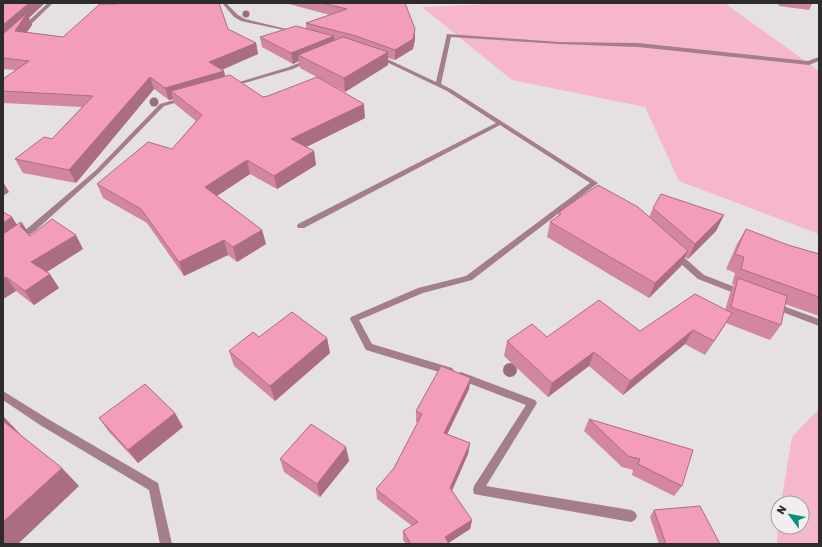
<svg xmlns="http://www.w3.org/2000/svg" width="822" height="547" font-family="Rubik,sans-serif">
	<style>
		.green { fill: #f6b7cd }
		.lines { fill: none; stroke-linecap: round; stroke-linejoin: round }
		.street { fill: #a47e8b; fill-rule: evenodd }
		.tree { fill: #986c81 }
		.wall { fill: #d286a2 }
		.shaded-wall { fill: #ab6d84 }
		.building { fill: #f49cbc; stroke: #ab6d84 }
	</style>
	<rect width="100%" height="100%" fill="#e5e0e2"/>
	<g class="green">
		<polygon points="508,3 726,4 819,71 819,234 679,181 645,107 512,80 422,7"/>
		<polygon points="819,409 819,544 777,544 778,524 778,527 802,527 802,503 781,503 792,437"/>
	</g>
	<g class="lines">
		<g class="street">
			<polygon points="48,3 53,3 25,30 21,30 21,28"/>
			<polygon points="222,3 226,3 238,15 245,19 295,31 293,32 241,21 234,17"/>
			<polygon points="447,34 559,42 638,43 808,61 819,57 819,61 809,65 638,47 559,44 451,37 441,84 451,89 598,183 472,280 423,293 359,320 372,344 452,368 454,371 452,374 449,375 366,350 350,319 351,317 418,288 466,276 590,183 500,125 304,228 298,228 297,226 298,224 496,123 447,91 376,57 381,56 436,82"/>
			<polygon points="308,59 313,60 293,69 234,86 229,85 289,67"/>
			<polygon points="184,97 187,99 186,100 164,106 99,173 35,231 3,253 3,246 29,227 95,171 160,104"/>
			<polygon points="675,251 678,252 704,275 745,291 746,293 745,295 739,295 698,279 672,256 671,254"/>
			<polygon points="775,303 819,319 819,326 772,308 771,306 772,304"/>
			<polygon points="461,372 535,400 537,403 486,486 631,510 635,512 637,516 635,520 631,522 474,494 473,490 474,486 526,405 458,379 456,376 458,373"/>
			<polygon points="3,391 48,419 158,483 172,544 160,544 149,490 40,425 3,400"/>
		</g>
	</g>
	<g class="tree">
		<circle cx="246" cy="14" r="3.5"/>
		<circle cx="154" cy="102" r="4.5"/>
		<circle cx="510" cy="370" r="7"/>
	</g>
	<g class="wall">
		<polygon points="3,3 29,18 32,25 27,32 63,37 228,29 256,43 258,54 222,70 225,76 263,97 365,118 306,147 314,151 316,165 277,189 250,174 217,196 262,230 266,244 237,262 228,255 184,276 147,223 103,198 97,184 172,149 196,121 175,104 173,99 169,100 154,89 76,183 23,173 15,159 52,139 82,107 3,103 3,79 16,70 3,69"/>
		<polygon points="285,3 405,3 415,39 413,49 395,60 388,58 388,65 345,92 300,68 299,61 293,64 262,47 260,37 306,28 306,23 330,15"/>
		<polygon points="778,3 812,3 812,4 809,10 779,6"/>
		<polygon points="653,208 724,215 716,231 688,259 685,257 681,266 649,298 547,237 550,222 558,216 559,212 649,217"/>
		<polygon points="3,212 17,225 22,223 30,236 83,249 47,272 59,288 34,305 16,291 3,299"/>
		<polygon points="746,229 788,245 819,254 819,316 785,304 781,325 770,340 726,323 705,355 685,344 623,395 589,366 548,397 504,356 507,341 547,337 640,331 725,310 730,293 734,285 732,284 735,273 726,269 737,244"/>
		<polygon points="259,337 327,338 330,353 275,401 234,366 229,351"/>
		<polygon points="469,389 447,434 470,443 468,454 452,491 472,520 470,529 448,543 449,544 406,544 403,540 403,531 412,526 377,499 376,489 394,468 418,423 416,422 416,411"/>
		<polygon points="99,418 183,427 138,463 109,432"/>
		<polygon points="589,419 682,486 674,496 632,475 633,470 622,467 584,431"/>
		<polygon points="346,447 349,461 320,497 284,472 280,459"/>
		<polygon points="654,510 720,544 659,544 650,517"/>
	</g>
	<g class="shaded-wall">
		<polygon points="29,3 45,3 29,18 32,25 20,42 3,42 3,25"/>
		<polygon points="415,29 415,39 413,49 395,60 395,50"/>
		<polygon points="334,36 334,46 298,55 299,61 293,64 291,53"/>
		<polygon points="256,43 258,54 212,74 209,62"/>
		<polygon points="388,52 388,65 345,92 344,78"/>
		<polygon points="224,71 227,83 171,91 173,99 169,100 165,88"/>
		<polygon points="150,77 154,89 76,183 69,170"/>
		<polygon points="364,104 365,118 294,153 291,139"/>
		<polygon points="314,151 316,165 277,189 274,176"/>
		<polygon points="247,160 250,174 209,201 205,187"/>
		<polygon points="3,182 9,192 3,196"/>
		<polygon points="724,215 716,231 688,259 695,244"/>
		<polygon points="12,217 21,231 3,244 3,223"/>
		<polygon points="22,223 31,237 20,226"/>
		<polygon points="262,230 266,244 237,262 233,247"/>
		<polygon points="76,235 83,249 40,276 31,262"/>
		<polygon points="224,240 228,255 184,276 179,262"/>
		<polygon points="688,251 681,266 649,298 655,283"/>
		<polygon points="50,274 59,288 34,305 25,291"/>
		<polygon points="6,277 16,291 3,299 3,279"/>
		<polygon points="732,313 723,328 705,355"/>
		<polygon points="693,330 685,344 623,395 630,381"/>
		<polygon points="327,338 330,353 275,401 270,386"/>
		<polygon points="594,352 589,366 548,397 552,383"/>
		<polygon points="471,378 469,389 443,443 444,433"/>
		<polygon points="175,413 183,427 138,463 128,450"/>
		<polygon points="4,417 23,437 3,421 3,418"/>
		<polygon points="470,443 468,454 449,497 450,488"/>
		<polygon points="346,447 349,461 320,497 317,484"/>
		<polygon points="62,468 79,486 18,544 3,544 3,522"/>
		<polygon points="472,520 470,529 447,544 445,537"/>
	</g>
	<g class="building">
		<polygon points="3,3 29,3 3,25"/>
		<polygon points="118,3 219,3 228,29 256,43 209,62 224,71 165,88 150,77 69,170 15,159 44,137 52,139 93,96 3,91 3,79 29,61 3,58 3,34 27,13 15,31 63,37 100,4 117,4"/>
		<polygon points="322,3 405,3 415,29 413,39 395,50 356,36 306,23 347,9"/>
		<polygon points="296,26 334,36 291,53 260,37"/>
		<polygon points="343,37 388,52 344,78 298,55"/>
		<polygon points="230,75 263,97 268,96 317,77 364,104 291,139 314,151 274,176 247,160 205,187 262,230 233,247 224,240 179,262 141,209 97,184 148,142 172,149 202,115 171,91"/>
		<polygon points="598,185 638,207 688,251 655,283 550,222 561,214 559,212"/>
		<polygon points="661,194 724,215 695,244 653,208"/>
		<polygon points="3,212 12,217 3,223"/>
		<polygon points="52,219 76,235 31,262 50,274 25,291 6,277 3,279 3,234 21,222 22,223 20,226 30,236"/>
		<polygon points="746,229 788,245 819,254 819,297 741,269 744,257 735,254"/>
		<polygon points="738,278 787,296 781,325 731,307"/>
		<polygon points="695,294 732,313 714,341 693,330 630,381 594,352 552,383 507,341 532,324 547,337 599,300 640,331"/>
		<polygon points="292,312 327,338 270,386 229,351 253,332 259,337"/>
		<polygon points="441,366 471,378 444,433 470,443 450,488 472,520 445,537 449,544 411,544 403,531 418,522 376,489 394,468 422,414 416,411"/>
		<polygon points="145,384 175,413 128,450 99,418"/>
		<polygon points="589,419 693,450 682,486 638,464 640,459 628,456"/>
		<polygon points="3,421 62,468 3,522"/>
		<polygon points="311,424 346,447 317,484 280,459"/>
		<polygon points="700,506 720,544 666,544 654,510"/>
	</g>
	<rect width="822" height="547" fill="none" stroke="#2d2b2c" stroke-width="8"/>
	<g transform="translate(790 515) rotate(302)"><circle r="19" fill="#f2eeef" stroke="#a3a0a1"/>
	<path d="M0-3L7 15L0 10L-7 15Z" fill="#04907a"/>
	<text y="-6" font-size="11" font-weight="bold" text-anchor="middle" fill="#2d2b2c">N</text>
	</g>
</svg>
